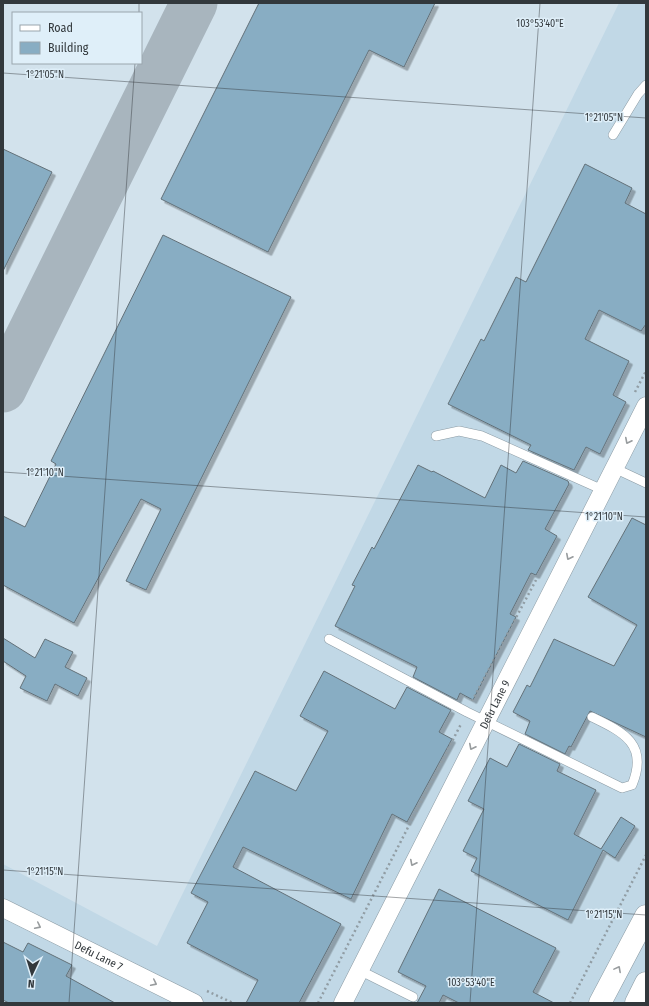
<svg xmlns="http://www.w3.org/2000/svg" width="649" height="1006" font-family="'Fira Sans Condensed',sans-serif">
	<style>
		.built { fill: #c1d8e6 }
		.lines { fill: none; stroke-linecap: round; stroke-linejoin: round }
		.taxiway { stroke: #a8b5be; stroke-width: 47 }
		.building { fill: #88adc3; stroke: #637179; filter: url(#shadow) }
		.lane-casing { stroke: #8c9ba4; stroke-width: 10 }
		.street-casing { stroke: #8c9ba4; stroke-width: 19 }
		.secondary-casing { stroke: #8c9ba4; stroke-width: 23 }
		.path { stroke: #919da4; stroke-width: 2.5; stroke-dasharray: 2 3; stroke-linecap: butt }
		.lane { stroke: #fff; stroke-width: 9 }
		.street { stroke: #fff; stroke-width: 18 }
		.secondary { stroke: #fff; stroke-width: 22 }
		.oneway { stroke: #989c9e }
		.ticks { fill: none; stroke: #32383c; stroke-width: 1; stroke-opacity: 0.45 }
		.labels { text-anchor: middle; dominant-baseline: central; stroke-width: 3; stroke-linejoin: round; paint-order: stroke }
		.street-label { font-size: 11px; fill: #32383c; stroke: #dfeff9 }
		.ticks-label { font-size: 10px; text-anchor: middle; fill: #32383c; stroke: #dfeff9; stroke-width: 3; stroke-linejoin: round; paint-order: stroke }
	</style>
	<defs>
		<filter id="shadow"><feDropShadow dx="3.5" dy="3.5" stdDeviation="0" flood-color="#0004"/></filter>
	</defs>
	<rect width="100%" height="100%" fill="#d2e2ec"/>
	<polygon class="built" points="619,3 646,3 646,1003 3,1003 3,864 157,946"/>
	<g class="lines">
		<polyline class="taxiway" points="3,389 194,3"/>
	</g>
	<g class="building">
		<polygon points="259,3 435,3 404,67 369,50 268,252 161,199"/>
		<polygon points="3,149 52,172 3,271"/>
		<polygon points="585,164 632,188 625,203 646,214 646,324 641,331 599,310 585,339 629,361 613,395 626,402 600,454 586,447 574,470 528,450 531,445 448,404 481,339 484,341 516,277 526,282"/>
		<polygon points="163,235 291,297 146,590 126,581 161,509 141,499 74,623 3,585 3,516 25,527 56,464 51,461"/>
		<polygon points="523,461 568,481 569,484 545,529 557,536 536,575 531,573 510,614 516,617 473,700 460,693 457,700 413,677 417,667 335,626 355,586 352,585 372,547 374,549 418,465 432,472 433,471 485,498 501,465 516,473"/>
		<polygon points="632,518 646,525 646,737 590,711 571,747 569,746 565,754 525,734 530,721 513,712 527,685 530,687 554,639 614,666 637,625 588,597"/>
		<polygon points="3,638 35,658 45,639 73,652 65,667 87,678 78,696 55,684 47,701 20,688 26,676 3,661"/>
		<polygon points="324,671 395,709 407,687 451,710 439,732 452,739 407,822 392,814 351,899 243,847 233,867 341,924 299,1003 246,1003 258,980 187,943 208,902 191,893 255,771 296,791 328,731 300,716"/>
		<polygon points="519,744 560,764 557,771 596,790 574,834 601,849 621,817 635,826 615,858 603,850 568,920 471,871 477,858 463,851 484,809 468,801 490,758 507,767"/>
		<polygon points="439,889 556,948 533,992 554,1003 459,1003 443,995 439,1003 417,1003 426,986 398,972"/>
		<polygon points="3,942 23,952 28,943 72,965 66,976 115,1003 9,1003 3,1000"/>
	</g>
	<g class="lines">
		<defs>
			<g id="lane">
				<polyline points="613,135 638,94 646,85"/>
				<polyline points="436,436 459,431 482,436 603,490"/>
				<polyline points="614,468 646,483"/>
				<path d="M329,639L467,712L622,788L632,785C649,744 623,732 592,717"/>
				<polyline points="359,970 413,997"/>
			</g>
			<g id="street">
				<path id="s1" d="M3,908L194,1003"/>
				<path id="s2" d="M343,1003L646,406"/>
			</g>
			<g id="secondary">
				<polyline points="600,1003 646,916"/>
				<polyline points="636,1003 646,983"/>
			</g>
		</defs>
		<use href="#lane" class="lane-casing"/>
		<use href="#street" class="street-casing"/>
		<use href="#secondary" class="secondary-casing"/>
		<g class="path">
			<polyline points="635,392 646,371"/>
			<polyline points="472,701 536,580"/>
			<polyline points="207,991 233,1003"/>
			<polyline points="318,1003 461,724"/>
			<polyline points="570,1003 646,855"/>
		</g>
		<use href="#lane" class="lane"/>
		<use href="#street" class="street"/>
		<use href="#secondary" class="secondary"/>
	</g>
	<defs><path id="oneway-chevron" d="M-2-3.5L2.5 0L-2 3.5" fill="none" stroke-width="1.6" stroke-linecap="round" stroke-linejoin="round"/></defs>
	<g class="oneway">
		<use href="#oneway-chevron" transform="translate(628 441) rotate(117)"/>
		<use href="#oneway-chevron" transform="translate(569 557) rotate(117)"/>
		<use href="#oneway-chevron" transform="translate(472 747) rotate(117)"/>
		<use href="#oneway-chevron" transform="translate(413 863) rotate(117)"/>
		<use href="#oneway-chevron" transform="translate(38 926) rotate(26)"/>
		<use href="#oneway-chevron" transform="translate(618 969) rotate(-62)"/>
		<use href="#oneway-chevron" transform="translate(154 983) rotate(26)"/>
	</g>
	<path class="ticks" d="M139,13V3M3,73L646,118M3,472L646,517M3,870L646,915M69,1003L135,63M470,1003L540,3"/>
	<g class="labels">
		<g class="street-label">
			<text stroke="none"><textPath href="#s2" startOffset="335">Defu Lane 9</textPath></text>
			<text stroke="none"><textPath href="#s1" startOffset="107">Defu Lane 7</textPath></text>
		</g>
	</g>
	<g class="ticks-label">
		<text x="540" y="27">103°53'40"E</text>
		<text x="45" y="78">1°21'05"N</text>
		<text x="604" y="121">1°21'05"N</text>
		<text x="45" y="476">1°21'10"N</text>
		<text x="604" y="520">1°21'10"N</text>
		<text x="45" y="875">1°21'15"N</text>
		<text x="604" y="918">1°21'15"N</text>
		<text x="471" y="986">103°53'40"E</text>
	</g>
	<rect width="649" height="1006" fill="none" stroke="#32383c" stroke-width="8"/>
	<rect x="12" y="12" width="130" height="52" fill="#dfeff9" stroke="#9aa6ad"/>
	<rect x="20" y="25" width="20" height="6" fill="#ffffff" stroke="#9aa6ad"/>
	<text x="48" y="32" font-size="12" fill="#32383c">Road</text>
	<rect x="20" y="42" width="20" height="12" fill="#88adc3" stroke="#9aa6ad"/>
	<text x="48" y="52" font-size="12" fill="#32383c">Building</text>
	<g transform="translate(32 974) rotate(184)" stroke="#dfeff9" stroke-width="3" paint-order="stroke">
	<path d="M0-3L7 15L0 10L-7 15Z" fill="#32383c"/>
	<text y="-6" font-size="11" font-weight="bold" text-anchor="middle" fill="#32383c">N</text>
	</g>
</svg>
